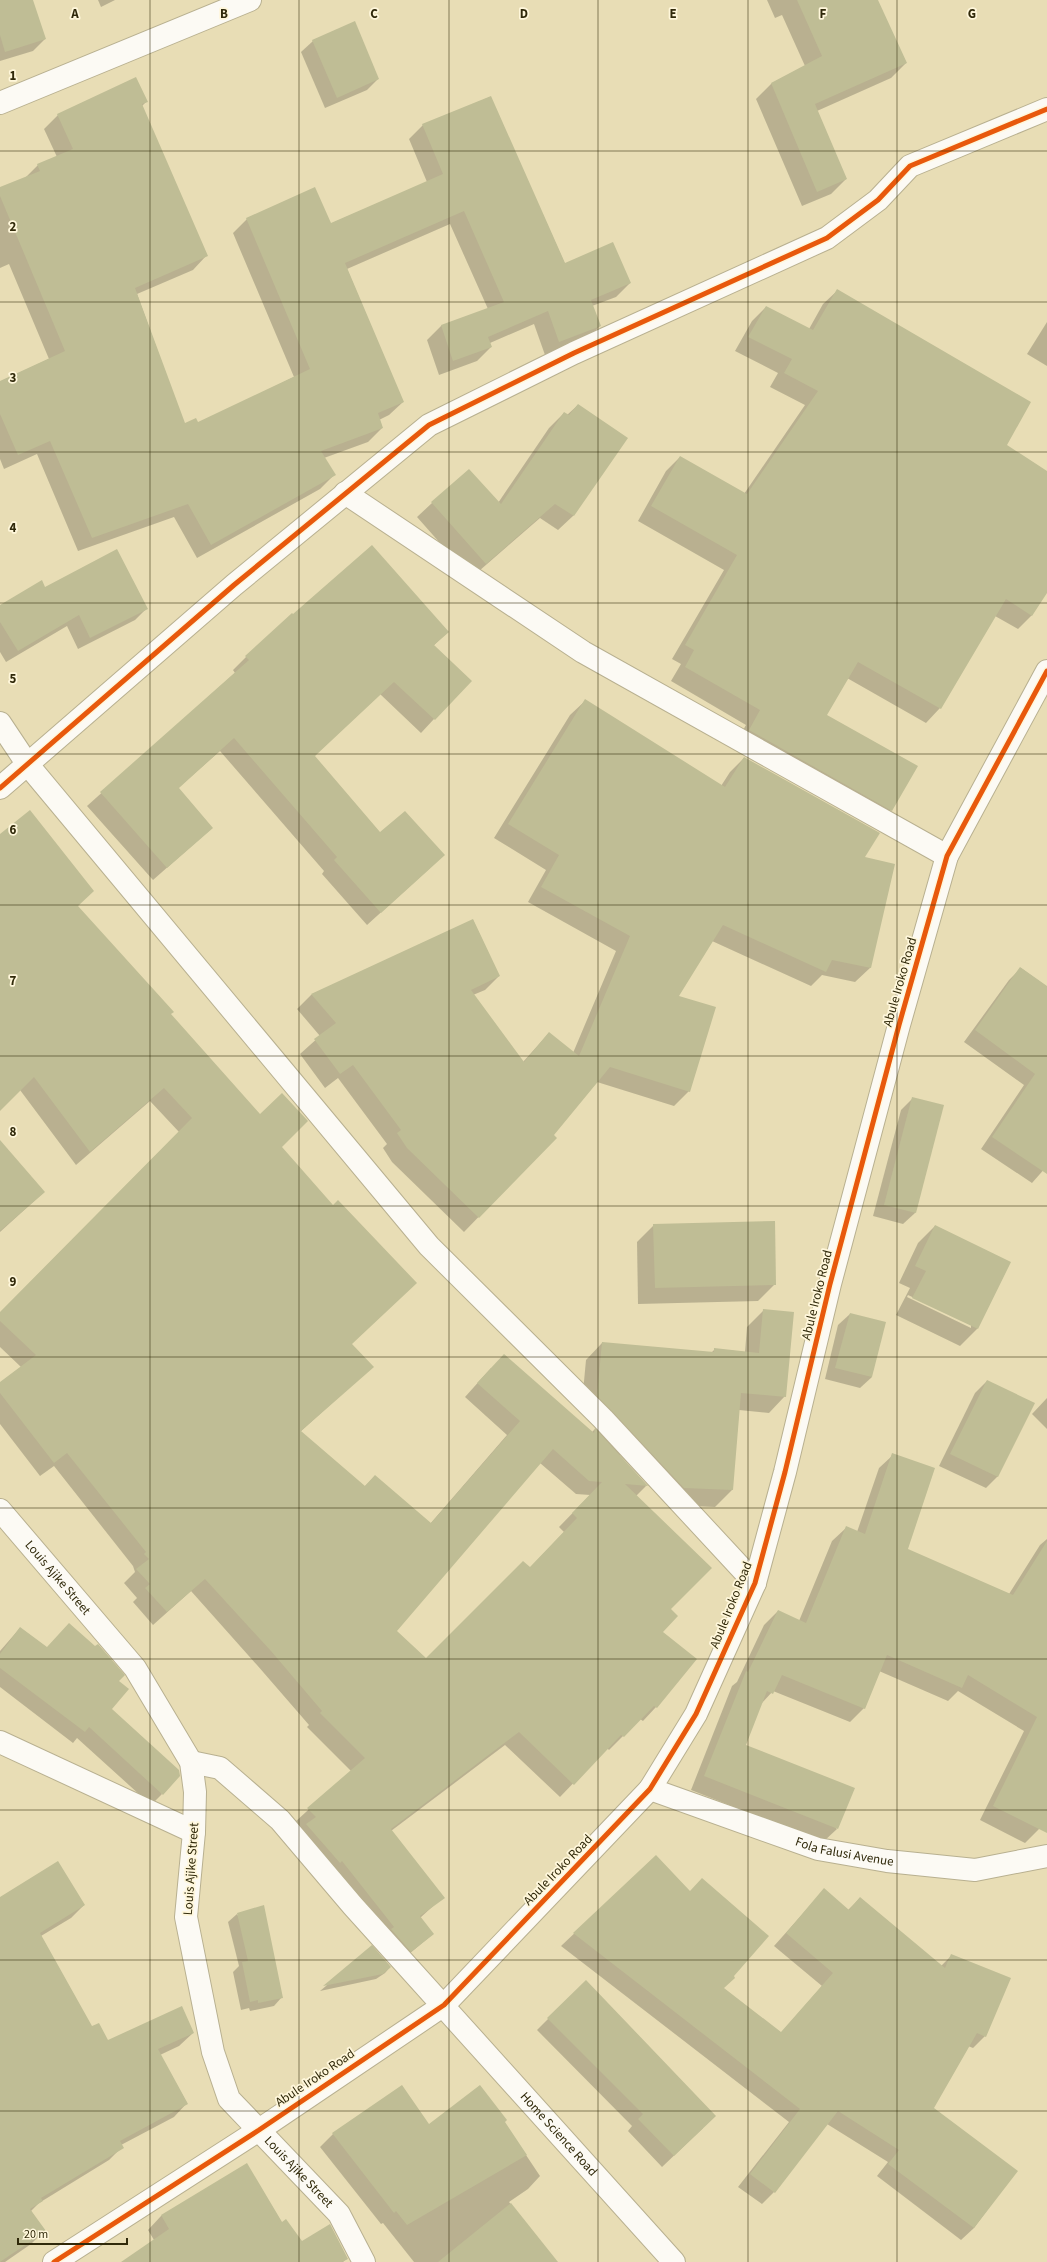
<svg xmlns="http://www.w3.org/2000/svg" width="1047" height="2262" font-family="'Source Sans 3',sans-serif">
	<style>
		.shadow { fill: #0003; fill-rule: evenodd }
		.building { fill: #bfbd95; fill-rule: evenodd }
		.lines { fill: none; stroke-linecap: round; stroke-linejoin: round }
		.street-casing { stroke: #b8b090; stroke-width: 24 }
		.secondary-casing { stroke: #b8b090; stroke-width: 24 }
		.street { stroke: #fcfaf4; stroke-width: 22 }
		.secondary { stroke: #fcfaf4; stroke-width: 22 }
		.cycleway-casing { stroke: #fff7db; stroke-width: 8 }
		.cycleway { stroke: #e8590c; stroke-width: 5 }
		.grid { fill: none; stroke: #30290a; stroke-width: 1; stroke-opacity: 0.55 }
		.labels { text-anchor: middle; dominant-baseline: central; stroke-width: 3.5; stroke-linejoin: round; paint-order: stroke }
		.street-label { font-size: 13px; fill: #30290a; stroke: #fff7db }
		.grid-label { font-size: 13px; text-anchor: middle; font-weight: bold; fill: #30290a; stroke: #fff7db; stroke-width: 3.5; stroke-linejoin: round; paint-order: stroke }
	</style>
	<rect width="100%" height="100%" fill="#e8ddb5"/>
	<g class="shadow">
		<polygon points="0,0 32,0 45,39 33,51 0,61"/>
		<polygon points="98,0 115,0 101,7"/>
		<polygon points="767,0 877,0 906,63 891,78 817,111 846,179 831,194 802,206 756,99 771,84 805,66 782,15 775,18"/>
		<polygon points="313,41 378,79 367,90 325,108 301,52"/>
		<polygon points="490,97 565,264 630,283 616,297 592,306 600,326 586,340 545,355 534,324 490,343 491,347 477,361 439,375 427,340 441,326 488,309 450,224 347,269 403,402 389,415 379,420 382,428 368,442 324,458 334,475 320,489 197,558 174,517 78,551 37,454 4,469 0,459 0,382 49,359 9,264 0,268 0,188 25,178 38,165 57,157 44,129 58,115 147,101 142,106 206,256 193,270 137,294 184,424 198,424 294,377 233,233 247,219 330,224 427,182 409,139 423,125"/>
		<polygon points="838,290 1005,445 1047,473 1047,591 1032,615 1018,629 995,616 940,708 926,723 847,678 826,715 891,810 877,824 735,744 746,725 671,681 681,664 672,659 724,570 638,521 666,471 680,457 744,494 805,405 770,387 778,373 735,351 752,321 766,307 809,329 823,304"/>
		<polygon points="1047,322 1047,366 1027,354"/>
		<polygon points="578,405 626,438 573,516 558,530 540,518 471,578 417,517 432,503 498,503 549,428 564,413 567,415"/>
		<polygon points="45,588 147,608 135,620 78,649 67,626 6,662 0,652 0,606"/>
		<polygon points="448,632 433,646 434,719 421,733 380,694 314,756 380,833 430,868 367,925 322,874 324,871 220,751 178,788 212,828 153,880 87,806 235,673 233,670 246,657"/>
		<polygon points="585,701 721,786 730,772 744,758 864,858 894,865 870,968 855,982 822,975 811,986 712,941 678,996 689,1091 674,1106 597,1082 552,1135 555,1138 464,1232 392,1162 383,1148 387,1144 338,1078 325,1088 300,1054 320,1036 297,1009 311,995 473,920 499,976 485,990 473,995 523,1062 549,1033 573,1053 616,951 528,902 546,870 494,838 570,715"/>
		<path d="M0,835L77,907L281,1147L351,1344L372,1367L300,1432L364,1487L375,1476L430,1524L507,1435L465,1397L491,1368L592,1432L596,1428L581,1413L586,1360L602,1343L711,1353L715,1349L745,1352L747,1327L764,1310L785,1396L769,1413L739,1410L732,1490L715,1507L667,1505L620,1455L619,1456L646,1486L636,1496L669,1609L662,1632L656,1707L643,1721L640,1719L609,1750L607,1748L560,1797L505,1745L391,1831L443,1897L420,1918L433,1934L397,1964L295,1822L351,1771L307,1727L309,1725L257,1665L191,1591L153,1625L133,1602L137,1598L124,1583L135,1572L133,1566L54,1466L40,1476L0,1424V1383L21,1367L0,1347V1313L179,1132L150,1101L76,1165L20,1090L0,1109ZM540,1463L576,1494L590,1495L559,1527L564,1532L530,1568L426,1660L395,1631Z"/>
		<polygon points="1021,968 1047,987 1047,1166 1032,1183 981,1149 1024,1085 964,1042 1009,980"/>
		<polygon points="913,1098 915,1213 903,1224 873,1216 901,1110"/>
		<polygon points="0,1142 44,1192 0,1232"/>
		<polygon points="654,1225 774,1285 758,1301 638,1304 637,1242"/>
		<path d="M935,1226L1009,1262L977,1329L960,1346L896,1315L910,1288L899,1283L918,1243ZM908,1295L971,1325V1328L907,1297Z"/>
		<polygon points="850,1314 872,1377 860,1388 825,1379 838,1325"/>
		<polygon points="987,1381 998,1476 986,1488 939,1466 975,1393"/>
		<polygon points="1047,1398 1047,1429 1032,1414"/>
		<polygon points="893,1455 906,1550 1009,1594 1040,1545 1047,1539 1047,1813 1039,1829 1025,1843 980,1820 1024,1731 958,1691 948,1701 879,1671 864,1708 850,1722 773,1691 761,1704 745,1746 837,1829 823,1842 691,1790 732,1686 737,1682 764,1625 778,1611 799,1621 832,1541 846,1528 857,1532 879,1468"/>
		<polygon points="20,1628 47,1648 118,1681 111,1709 162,1794 151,1805 77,1738 73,1743 0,1687 0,1651"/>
		<polygon points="656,1856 723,1989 781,2033 822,1986 774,1946 824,1890 848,1910 860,1898 941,1966 952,1955 985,2036 973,2048 968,2046 933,2108 1016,2171 974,2228 961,2240 877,2176 888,2162 827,2124 774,2192 762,2204 738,2187 789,2122 561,1946"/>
		<polygon points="0,1898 84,1905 71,1918 41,1936 92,2028 108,2041 193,2033 179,2046 160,2055 187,2103 174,2117 121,2145 122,2147 109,2160 39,2203 31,2211 44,2231 31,2244 5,2262 0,2262"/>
		<polygon points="237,1914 282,1997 274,2006 250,2011 249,2008 241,2010 233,1972 239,1966 228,1922"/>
		<polygon points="372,1947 390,1967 385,1973 376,1979 320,1991"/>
		<polygon points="586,1981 703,2128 662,2167 628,2131 632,2126 537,2030"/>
		<polygon points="402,2087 429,2126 504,2122 540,2176 528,2189 509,2202 557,2262 414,2262 383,2223 381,2224 320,2147 333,2134"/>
		<polygon points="247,2165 282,2223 301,2242 347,2258 343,2262 123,2262 154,2240 148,2230 161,2216"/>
	</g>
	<g class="building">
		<polygon points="0,0 33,0 46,39 5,52 0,35"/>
		<polygon points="797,0 878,0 907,63 815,104 847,179 817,192 771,83 822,56"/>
		<polygon points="355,21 379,79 337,98 312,40"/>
		<polygon points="136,77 148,102 142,104 208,256 135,288 185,423 196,418 198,422 310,369 246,218 315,187 331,223 443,174 422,124 491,96 565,263 613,242 631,283 591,300 601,326 559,342 548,311 488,337 492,347 453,361 441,325 504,302 464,211 345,263 404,402 378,413 383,428 321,451 336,475 211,545 188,504 92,538 50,441 18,455 0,414 0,381 65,351 0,196 0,187 40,171 37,164 73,149 57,114"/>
		<polygon points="837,289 1031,402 1007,445 1047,471 1047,593 1032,616 1006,599 941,709 858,662 827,715 918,766 892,811 749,730 760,710 685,667 694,650 685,645 737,555 651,506 680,456 747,494 818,391 784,373 792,359 748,337 766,306 813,330"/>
		<polygon points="578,404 628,438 574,516 555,504 486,564 431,502 469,469 501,504 564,412 569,415"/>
		<polygon points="372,545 449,632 434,645 472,681 435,720 394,682 315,756 380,832 405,811 445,855 381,913 334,860 337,857 234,738 179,788 213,828 167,868 100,792 249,660 245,656 292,613 293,614"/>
		<polygon points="117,549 148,609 90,638 79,615 18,651 0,622 0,605 42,580 45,587"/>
		<polygon points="585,699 725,787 744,757 880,833 865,857 895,864 871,968 832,960 826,972 723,925 679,996 716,1007 690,1092 610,1067 554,1135 557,1138 479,1218 407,1148 397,1133 401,1130 353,1065 340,1074 314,1039 336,1023 311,994 473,919 500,976 471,990 524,1062 549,1032 579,1056 630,936 541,887 559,855 508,824"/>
		<path d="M30,810L94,891L78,906L174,1012L171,1014L260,1114L282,1093L308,1121L282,1147L333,1205L338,1200L417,1283L352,1344L374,1367L301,1431L365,1486L375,1475L431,1523L520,1421L477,1383L504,1354L594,1433L595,1428L648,1486L625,1484L712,1568L671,1609L678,1616L663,1632L697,1659L657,1708L654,1706L624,1737L621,1735L574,1785L519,1732L391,1829L445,1898L420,1916L434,1934L411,1952L391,1929L394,1927L342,1861L340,1863L306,1824L316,1817L307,1808L365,1758L320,1713L322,1711L271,1651L205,1579L167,1612L145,1588L150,1584L136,1569L149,1559L144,1554L146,1552L67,1453L54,1463L0,1393V1382L36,1355L0,1321V1312L192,1118L164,1088L90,1152L34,1077L0,1111V834ZM553,1449L589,1481L602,1482L572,1513L577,1518L530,1567L523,1561L426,1658L397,1631Z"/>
		<polygon points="1020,967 1047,986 1047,1174 992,1137 1035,1074 975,1030"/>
		<polygon points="912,1097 944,1105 916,1213 884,1205"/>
		<polygon points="0,1140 45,1192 0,1231"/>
		<polygon points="775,1221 776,1285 655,1288 653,1224"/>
		<polygon points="935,1225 1011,1262 978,1329 912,1298 926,1271 915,1266"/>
		<polygon points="763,1309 794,1312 786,1397 741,1393 733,1490 684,1488 597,1396 602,1342 714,1352 714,1348 759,1353"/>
		<polygon points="850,1313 886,1322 872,1377 835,1368"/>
		<polygon points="987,1380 1035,1403 998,1477 950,1454"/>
		<polygon points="892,1453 935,1468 908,1549 1013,1595 1047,1541 1047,1833 993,1806 1037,1717 968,1675 962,1688 887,1655 865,1709 782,1675 773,1694 767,1691 746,1745 855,1788 838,1829 704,1776 746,1671 748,1672 778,1610 806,1623 846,1526 865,1534"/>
		<polygon points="69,1623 95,1646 98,1644 125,1675 119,1681 129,1689 112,1709 179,1770 180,1776 163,1795 89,1727 85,1732 0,1668 0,1654 20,1627 47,1647"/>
		<polygon points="656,1855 690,1891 702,1878 769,1936 734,1976 735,1978 724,1988 781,2032 833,1973 786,1933 824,1888 849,1910 860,1897 945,1968 951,1954 1011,1978 986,2037 977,2033 934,2108 1018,2171 974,2228 888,2164 899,2150 838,2111 775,2193 750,2174 800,2109 573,1933"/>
		<polygon points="58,1861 85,1905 40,1933 92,2026 99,2023 108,2040 182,2006 194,2033 158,2049 188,2104 120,2141 124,2148 41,2198 43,2201 30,2209 46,2231 0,2262 0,1897"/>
		<polygon points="264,1905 283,1998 258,2003 258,2000 250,2002 242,1962 248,1961 237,1913"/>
		<polygon points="372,1945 391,1967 383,1974 323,1986"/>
		<polygon points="586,1980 716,2116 674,2156 638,2119 643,2114 547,2018"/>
		<polygon points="402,2085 429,2124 480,2085 507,2120 505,2122 527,2155 407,2225 396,2211 394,2213 332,2133"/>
		<polygon points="247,2163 282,2222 286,2219 302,2241 330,2224 348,2259 342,2262 121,2262 169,2229 161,2215"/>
		<polygon points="511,2203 558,2262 438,2262"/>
	</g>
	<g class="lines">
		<defs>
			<g id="street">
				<polyline points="0,103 250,0"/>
				<polyline points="345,493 583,652 947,856"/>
				<polyline points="0,723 28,765 429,1246 603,1419 755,1583"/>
				<polyline points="0,788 234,585 429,425 574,353 827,238 878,200 910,166 1047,109"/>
				<path id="s1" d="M0,1510L135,1668L191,1762L195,1792L194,1832L186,1917L213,2052L229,2099L339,2214L364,2262"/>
				<polyline points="0,1742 194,1832"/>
				<path id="s2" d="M191,1762L220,1768L280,1820L353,1906L674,2262"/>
				<path id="s3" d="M650,1789L818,1849L887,1861L975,1870L1047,1856"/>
			</g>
			<polyline id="secondary" points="54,2262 259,2130 444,2005 650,1789 696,1714 755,1583 785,1472 830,1284 899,1025 947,856 1047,671"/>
		</defs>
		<use href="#street" class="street-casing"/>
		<use href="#secondary" class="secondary-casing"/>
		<use href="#street" class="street"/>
		<use href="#secondary" class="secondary"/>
		<defs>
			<g id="cycleway">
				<polyline points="0,788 234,585 429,425 574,353 827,238 878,200 910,166 1047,109"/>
				<polyline points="54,2262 259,2130 444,2005 650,1789 696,1714 755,1583 785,1472 830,1284 899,1025 947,856 1047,671"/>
			</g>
		</defs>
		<use href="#cycleway" class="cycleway-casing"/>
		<use href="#cycleway" class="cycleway"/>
	</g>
	<path class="grid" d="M150,0V2262M299,0V2262M449,0V2262M598,0V2262M748,0V2262M897,0V2262M0,151H1047M0,302H1047M0,452H1047M0,603H1047M0,754H1047M0,905H1047M0,1056H1047M0,1206H1047M0,1357H1047M0,1508H1047M0,1659H1047M0,1810H1047M0,1960H1047M0,2111H1047"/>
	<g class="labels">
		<g class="street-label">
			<text transform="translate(900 982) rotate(-74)">Abule Iroko Road</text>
			<text transform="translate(817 1295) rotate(-76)">Abule Iroko Road</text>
			<text stroke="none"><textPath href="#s1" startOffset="89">Louis Ajike Street</textPath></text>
			<text transform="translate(731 1605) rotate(-68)">Abule Iroko Road</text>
			<text stroke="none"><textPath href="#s3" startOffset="205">Fola Falusi Avenue</textPath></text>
			<text transform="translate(191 1869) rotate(-86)">Louis Ajike Street</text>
			<text transform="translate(558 1870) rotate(-46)">Abule Iroko Road</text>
			<text transform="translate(315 2078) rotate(-34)">Abule Iroko Road</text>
			<text stroke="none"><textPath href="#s2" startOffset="529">Home Science Road</textPath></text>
			<text stroke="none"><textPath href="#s1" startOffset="761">Louis Ajike Street</textPath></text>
		</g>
	</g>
	<g class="grid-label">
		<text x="75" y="18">A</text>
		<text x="224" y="18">B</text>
		<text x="374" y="18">C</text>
		<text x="524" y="18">D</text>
		<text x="673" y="18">E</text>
		<text x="823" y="18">F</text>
		<text x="972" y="18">G</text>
		<text x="13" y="80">1</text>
		<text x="13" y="231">2</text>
		<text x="13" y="382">3</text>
		<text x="13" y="532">4</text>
		<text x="13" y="683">5</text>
		<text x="13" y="834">6</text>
		<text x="13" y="985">7</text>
		<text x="13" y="1136">8</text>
		<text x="13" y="1286">9</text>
	</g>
	<path d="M18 2238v6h109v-6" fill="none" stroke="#30290a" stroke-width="2"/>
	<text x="24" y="2238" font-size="12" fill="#30290a" stroke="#fff7db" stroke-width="3" paint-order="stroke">20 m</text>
</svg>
